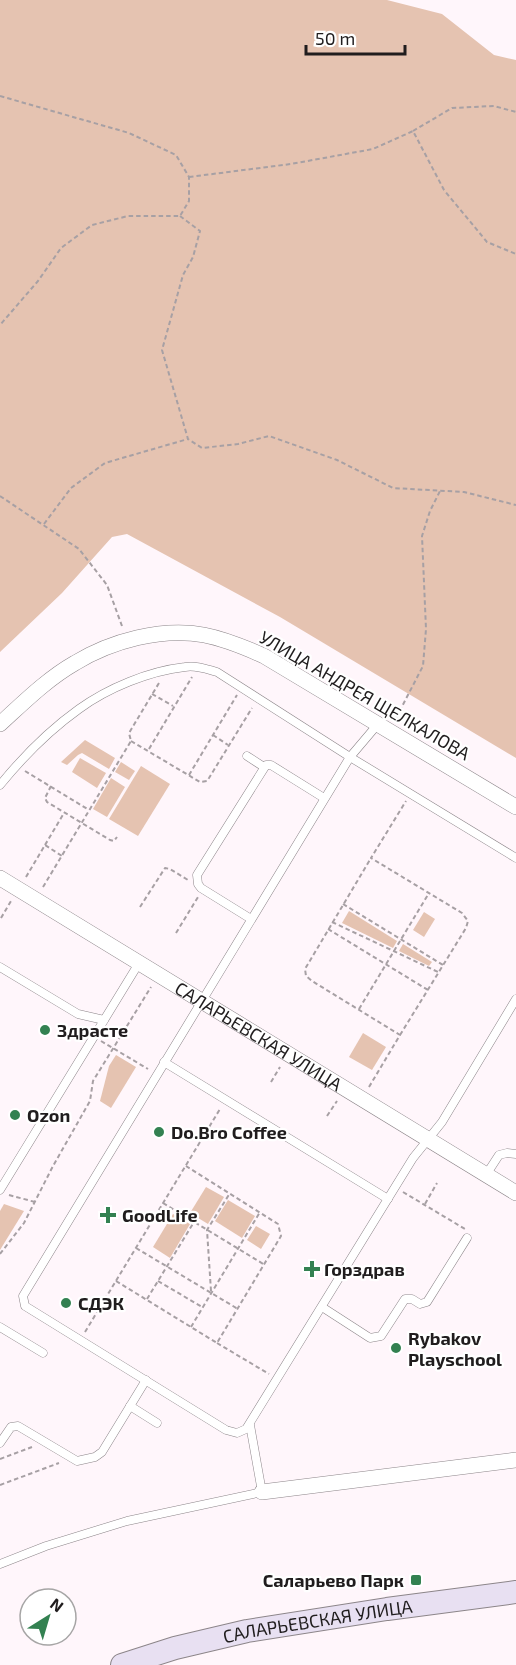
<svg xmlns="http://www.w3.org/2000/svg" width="516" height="1665" font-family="'Exo 2',sans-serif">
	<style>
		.green { fill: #e5c3b1 }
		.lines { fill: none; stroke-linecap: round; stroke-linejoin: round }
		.lane-casing { stroke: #8c8589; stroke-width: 9 }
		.street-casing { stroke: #8c8589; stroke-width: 16 }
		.secondary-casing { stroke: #8c8589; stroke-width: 24 }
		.path { stroke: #a7a0a4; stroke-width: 2; stroke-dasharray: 4.5 3; stroke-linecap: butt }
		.lane { stroke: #fff; stroke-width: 8 }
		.street { stroke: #fff; stroke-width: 15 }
		.secondary { stroke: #e8e0f2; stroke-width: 22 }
		.poi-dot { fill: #338151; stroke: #fff; stroke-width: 2 }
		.labels { text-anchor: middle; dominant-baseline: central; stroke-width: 4.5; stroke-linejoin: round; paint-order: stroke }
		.street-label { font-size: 18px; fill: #201d1e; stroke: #fff }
		.poi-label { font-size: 18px; font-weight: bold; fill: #201d1e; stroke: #fff; text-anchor: start }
	</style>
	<rect width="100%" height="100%" fill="#fff6fb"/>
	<g class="green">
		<polygon points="0,0 387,0 442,14 494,55 516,60 516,758 280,617 127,534 112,537 62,593 0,652"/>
		<polygon points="85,740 115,758 109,769 82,753 78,755 67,765 61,762"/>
		<polygon points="80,758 106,773 97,788 72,772"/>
		<polygon points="121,762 135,771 129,780 115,772"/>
		<polygon points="141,766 170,784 138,836 109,819"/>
		<polygon points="111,778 125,787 107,817 93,809"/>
		<polygon points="349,911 397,941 393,948 342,923"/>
		<polygon points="424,912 435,919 424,937 413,930"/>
		<polygon points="403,944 432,962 429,966 399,951"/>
		<polygon points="363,1033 386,1047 372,1070 349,1057"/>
		<polygon points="116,1055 136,1067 111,1108 100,1101 109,1066"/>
		<polygon points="206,1187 224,1197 208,1224 190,1213"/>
		<polygon points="228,1200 255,1216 242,1238 215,1221"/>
		<polygon points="4,1204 24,1211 0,1250 0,1211"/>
		<polygon points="173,1214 190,1224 170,1258 153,1247"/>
		<polygon points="256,1226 270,1234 261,1249 247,1240"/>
	</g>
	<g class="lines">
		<defs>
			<g id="lane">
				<polyline points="378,724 350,757 26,1291 23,1296 25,1306 226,1430 237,1433 246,1429 413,1158 442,1122 516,999"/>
				<polyline points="247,756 264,767"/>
				<path d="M0,785C22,758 51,729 79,709C108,688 149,671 185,667C196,665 206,669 217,672L350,757L516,858"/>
				<polyline points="251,919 201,888 198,884 197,875 266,765 271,765 324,798"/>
				<polyline points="0,967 78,1014 104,1020"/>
				<polyline points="164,1062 388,1199"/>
				<polyline points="486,1175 499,1155 507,1153 516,1154"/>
				<polyline points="0,1190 139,963"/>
				<polyline points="322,1307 370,1338 381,1336 405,1299 412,1299 420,1304 427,1302 467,1238"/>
				<polyline points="0,1327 43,1353"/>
				<polyline points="130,1406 157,1423"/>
				<polyline points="0,1443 11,1427 18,1426 77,1461 95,1457 102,1452 146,1380"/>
				<polyline points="0,1564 46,1546 127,1521 262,1492 250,1425"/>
			</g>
			<g id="street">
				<path d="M0,724C23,703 47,679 75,663C111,641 162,627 204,635C225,639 244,647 264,656L516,807"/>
				<path id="s1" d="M0,878L516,1193"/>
				<polyline points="262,1492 516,1460"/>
			</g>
			<g id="secondary">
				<path id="s2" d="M122,1665L175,1648L247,1631L387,1609L516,1592"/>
			</g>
		</defs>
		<use href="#lane" class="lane-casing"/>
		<use href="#street" class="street-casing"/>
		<use href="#secondary" class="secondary-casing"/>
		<g class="path">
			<polyline points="0,96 129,133 176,155 189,177 189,201 180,216 128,216 92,225 61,248 38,281 0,325"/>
			<polyline points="413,131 452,108 494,106 516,112"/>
			<polyline points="189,177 291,164 373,149 413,131 444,190 487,242 516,254"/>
			<polyline points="180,216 200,231 193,257 183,275 162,350 188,439 202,448 238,444 269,436 337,460 393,488 464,492 516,505"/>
			<polyline points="0,496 79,549 107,585 122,626"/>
			<polyline points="44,524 71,488 105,463 188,439"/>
			<polyline points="152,694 173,706"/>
			<polyline points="396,718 423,666 426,629 422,536 430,511 440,491"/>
			<polyline points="213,735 228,745"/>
			<polyline points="131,741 200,782 207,781 209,778 252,708"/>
			<polyline points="149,749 192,677"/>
			<polyline points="25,771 89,810"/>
			<polyline points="189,775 237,695"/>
			<polyline points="51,786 45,798 47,802 110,840 114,841 117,837"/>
			<polyline points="45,845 64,813"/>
			<polyline points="26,877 45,845 62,856"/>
			<polyline points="43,887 131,741 129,733 159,683"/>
			<polyline points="343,904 443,965"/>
			<polyline points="140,907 165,868 170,869 188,880"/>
			<polyline points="1,918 11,901"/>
			<polyline points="332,922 438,972"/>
			<polyline points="328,929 428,990"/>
			<polyline points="176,933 198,897"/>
			<polyline points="359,1009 429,893"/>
			<polyline points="400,1035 466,928 468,921 462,913 371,858 406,801"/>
			<polyline points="101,1041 148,1069"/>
			<polyline points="271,1082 280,1067"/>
			<polyline points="369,1087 400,1035 312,981 306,976 305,969 371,858"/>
			<polyline points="327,1116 337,1101"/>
			<polyline points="403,1192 465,1229"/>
			<polyline points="9,1195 35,1202"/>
			<polyline points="163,1203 265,1265"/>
			<polyline points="425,1204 437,1183"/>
			<polyline points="136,1248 238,1309"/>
			<polyline points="0,1254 24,1223 53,1166 90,1101 93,1081 151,987"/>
			<polyline points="116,1281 217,1343 281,1236 278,1224 186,1166"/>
			<polyline points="158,1281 202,1307"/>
			<polyline points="211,1291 207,1230 230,1193"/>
			<polyline points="147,1299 194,1222"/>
			<polyline points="191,1327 260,1212"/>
			<polyline points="85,1332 220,1109"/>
			<polyline points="217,1343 269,1374"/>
			<polyline points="0,1459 32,1447"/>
			<polyline points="0,1485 59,1463"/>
		</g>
		<use href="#lane" class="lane"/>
		<use href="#street" class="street"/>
		<use href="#secondary" class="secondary"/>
	</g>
	<g class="poi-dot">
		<circle cx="45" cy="1030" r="6"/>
		<circle cx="15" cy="1115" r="6"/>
		<circle cx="159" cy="1132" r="6"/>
		<path d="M105 1206h6v6h6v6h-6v6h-6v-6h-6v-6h6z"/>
		<path d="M309 1260h6v6h6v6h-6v6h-6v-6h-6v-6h6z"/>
		<circle cx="66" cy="1303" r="6"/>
		<circle cx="396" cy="1348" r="6"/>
		<rect x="410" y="1574" width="12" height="12" rx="3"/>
	</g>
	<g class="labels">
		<g class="street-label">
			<text transform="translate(365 695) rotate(30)">УЛИЦА АНДРЕЯ ЩЕЛКАЛОВА</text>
			<text stroke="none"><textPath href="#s1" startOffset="303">САЛАРЬЕВСКАЯ УЛИЦА</textPath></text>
			<text stroke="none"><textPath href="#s2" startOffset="201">САЛАРЬЕВСКАЯ УЛИЦА</textPath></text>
		</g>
		<g class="poi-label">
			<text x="57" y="1030">Здрасте</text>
			<text x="27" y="1115">Ozon</text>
			<text x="171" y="1132">Do.Bro Coffee</text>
			<text x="122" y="1215">GoodLife</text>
			<text x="324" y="1269">Горздрав</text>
			<text x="78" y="1303">СДЭК</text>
			<text x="408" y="1338">Rybakov<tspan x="408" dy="21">Playschool</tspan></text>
			<text x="404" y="1580" text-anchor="end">Саларьево Парк</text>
		</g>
	</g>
	<g transform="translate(48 1617) rotate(37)"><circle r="28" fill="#ffffff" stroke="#a6a5a5" stroke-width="1.5"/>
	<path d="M0-4.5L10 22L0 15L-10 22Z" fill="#338151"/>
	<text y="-9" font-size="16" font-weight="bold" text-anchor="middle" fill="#201d1e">N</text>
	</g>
	<path d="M306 45v9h99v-9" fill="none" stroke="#201d1e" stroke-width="3"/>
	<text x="315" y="45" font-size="18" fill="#201d1e" stroke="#ffffff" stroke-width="4.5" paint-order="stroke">50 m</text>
</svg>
